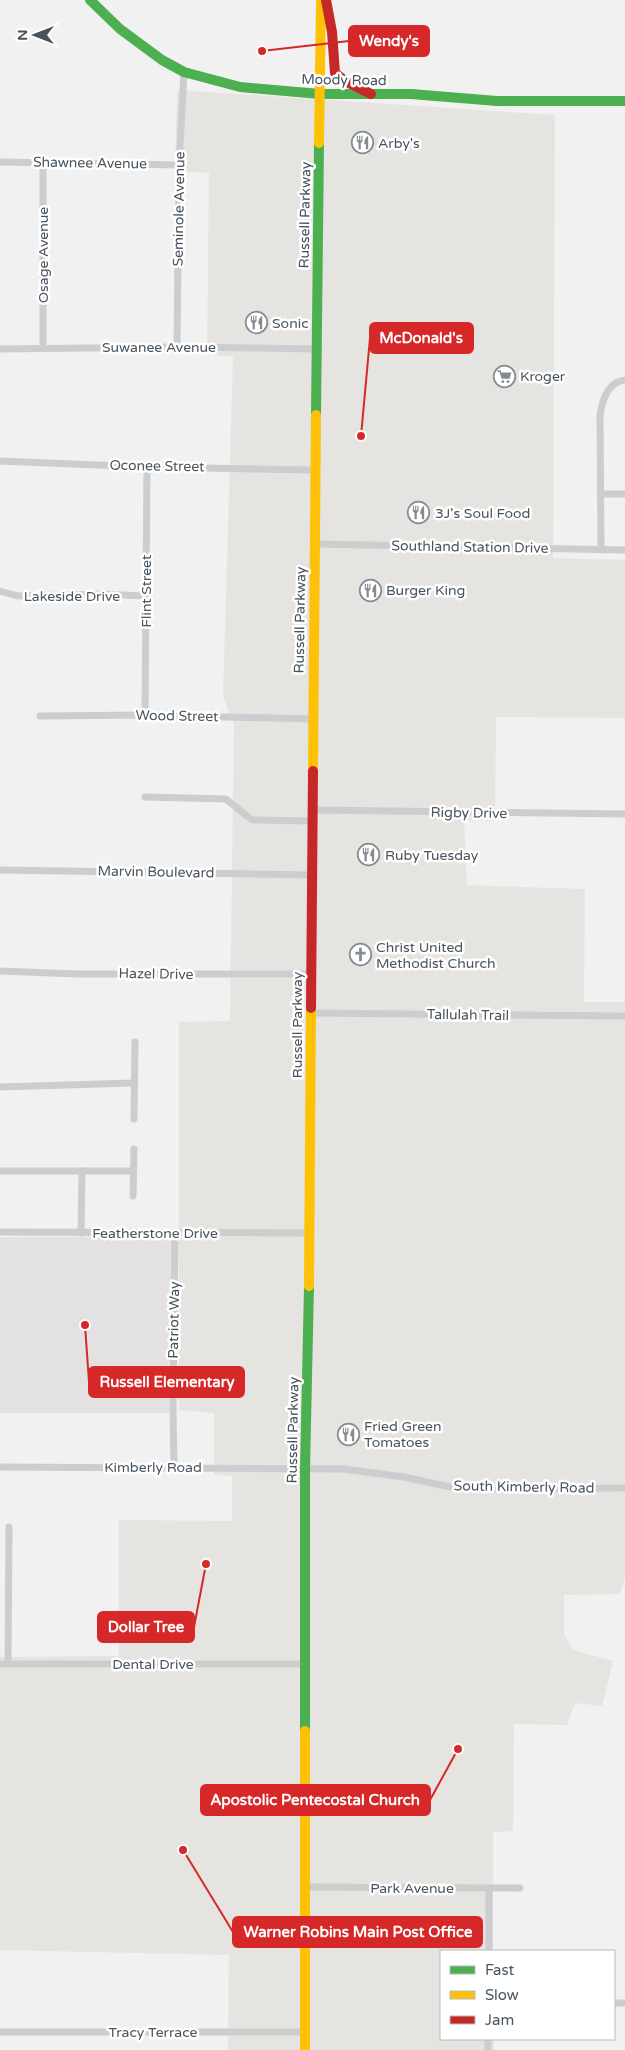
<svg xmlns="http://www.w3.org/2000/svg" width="625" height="2050" font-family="'Varela Round',sans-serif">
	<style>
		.commercial { fill: #e6e4e0 }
		.education { fill: #e3e1e2 }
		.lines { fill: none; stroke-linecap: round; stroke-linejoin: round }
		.street { stroke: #cbcdcf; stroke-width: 7 }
		.fast { stroke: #4caf50; stroke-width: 10 }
		.slow { stroke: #ffc107; stroke-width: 10 }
		.jam { stroke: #c62828; stroke-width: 10 }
		.labels { text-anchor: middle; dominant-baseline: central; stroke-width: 5; stroke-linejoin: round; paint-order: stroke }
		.street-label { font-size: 14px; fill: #48545e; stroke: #fff }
		.poi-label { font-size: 14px; fill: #48545e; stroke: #fff; text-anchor: start }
		.leader { fill: none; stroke: #d62828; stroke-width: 2 }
		.callout-dot { fill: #d62828; stroke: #fff; stroke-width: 2 }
		.callout { fill: #d62828; stroke: #d62828; stroke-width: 2 }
		.callout-label { font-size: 15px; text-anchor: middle; font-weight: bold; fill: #fff }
	</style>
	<rect width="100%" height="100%" fill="#f2f1f1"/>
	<polygon class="commercial" points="177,90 555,115 553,558 625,560 625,718 496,717 495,821 464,820 467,885 585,889 584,1002 625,1002 625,1578 620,1594 564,1595 564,1634 573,1650 613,1661 602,1706 575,1703 567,1725 514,1724 513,1831 493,1832 493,1951 441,1951 441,2039 494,2039 494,2050 228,2050 229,1955 0,1950 0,1657 119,1656 119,1520 232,1521 232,1476 214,1474 214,1413 179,1410 179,1022 230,1021 234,724 223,697 233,357 207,354 209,173 175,171"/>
	<polygon class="education" points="172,1236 169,1413 0,1413 0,1237"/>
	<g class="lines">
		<g class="street">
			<polyline points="0,162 179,165"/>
			<polyline points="43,347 43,162"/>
			<polyline points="177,347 179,165 184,72"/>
			<polyline points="0,349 177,347 318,349"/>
			<polyline points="0,461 147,467 315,470"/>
			<polyline points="601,494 625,494"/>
			<polyline points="315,544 625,550"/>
			<path d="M601,550L600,416C602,401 607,382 625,380"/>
			<polyline points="0,591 18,596 100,594 146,596"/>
			<polyline points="145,715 147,467"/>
			<polyline points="40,716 145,715 313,719"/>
			<polyline points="145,797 226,799 252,820 312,821"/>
			<polyline points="313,810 625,814"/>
			<polyline points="0,870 312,875"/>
			<polyline points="0,971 77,974 311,974"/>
			<polyline points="311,1013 625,1016"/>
			<polyline points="0,1087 133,1083"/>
			<polyline points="134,1119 135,1042"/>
			<polyline points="0,1171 133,1171"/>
			<polyline points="133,1196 134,1149"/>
			<polyline points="0,1232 310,1233"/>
			<polyline points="81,1233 82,1171"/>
			<polyline points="0,1467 344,1469 404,1477 450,1487 498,1489 625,1488"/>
			<polyline points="174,1467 173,1410 175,1233"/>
			<polyline points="0,1664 306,1664"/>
			<polyline points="8,1664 9,1527"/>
			<polyline points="305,1887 520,1888"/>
			<polyline points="489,1951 489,1888"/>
			<polyline points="614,2003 625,2003"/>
			<polyline points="0,2032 306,2032"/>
			<polyline points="488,2050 488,2039"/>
		</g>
		<g class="fast">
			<polyline points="90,0 120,29 162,60 184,72 240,87 320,94 411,94 497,101 625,101"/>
			<polyline points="316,415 319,143"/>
			<polyline points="305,1731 305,1469 309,1286"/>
		</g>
		<g class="slow">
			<polyline points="319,143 321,0"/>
			<polyline points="313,771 316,415"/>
			<polyline points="309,1286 311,1008"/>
			<polyline points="305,1731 305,2050"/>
		</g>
		<g class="jam">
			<polyline points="326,0 332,32 335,73 345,81 371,94"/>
			<polyline points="311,1008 313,771"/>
		</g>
	</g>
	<defs>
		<symbol id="restaurant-ring" viewBox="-11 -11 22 22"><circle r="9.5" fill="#fff" stroke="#848b91" stroke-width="1.5"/><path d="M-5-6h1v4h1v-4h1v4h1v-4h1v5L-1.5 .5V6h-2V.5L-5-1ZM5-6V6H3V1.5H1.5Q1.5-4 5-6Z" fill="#848b91"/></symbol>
		<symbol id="supermarket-ring" viewBox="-11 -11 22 22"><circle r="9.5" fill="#fff" stroke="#848b91" stroke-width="1.5"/><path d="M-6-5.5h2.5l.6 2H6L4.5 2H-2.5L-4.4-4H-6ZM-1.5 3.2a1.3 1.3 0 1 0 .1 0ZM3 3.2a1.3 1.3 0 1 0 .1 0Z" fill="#848b91"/></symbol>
		<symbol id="church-ring" viewBox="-11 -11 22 22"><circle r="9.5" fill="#fff" stroke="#848b91" stroke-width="1.5"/><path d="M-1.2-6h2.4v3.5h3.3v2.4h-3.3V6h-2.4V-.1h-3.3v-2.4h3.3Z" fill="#848b91"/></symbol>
	</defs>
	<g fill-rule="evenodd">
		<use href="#restaurant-ring" x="350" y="130" width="25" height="25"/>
		<use href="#restaurant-ring" x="244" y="310" width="25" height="25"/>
		<use href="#supermarket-ring" x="492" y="364" width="25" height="25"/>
		<use href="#restaurant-ring" x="406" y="500" width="25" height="25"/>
		<use href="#restaurant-ring" x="358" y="578" width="25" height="25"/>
		<use href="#restaurant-ring" x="356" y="842" width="25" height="25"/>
		<use href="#church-ring" x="348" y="942" width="25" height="25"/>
		<use href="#restaurant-ring" x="336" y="1422" width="25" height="25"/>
	</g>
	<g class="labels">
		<g class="street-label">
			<text transform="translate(344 80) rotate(1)">Moody Road</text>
			<text transform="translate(90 163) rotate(1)">Shawnee Avenue</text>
			<text transform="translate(179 209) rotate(-89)">Seminole Avenue</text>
			<text transform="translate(305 215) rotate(-89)">Russell Parkway</text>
			<text transform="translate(43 255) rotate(-90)">Osage Avenue</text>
			<text x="159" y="347">Suwanee Avenue</text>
			<text transform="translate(157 466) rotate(1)">Oconee Street</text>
			<text transform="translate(470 547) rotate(1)">Southland Station Drive</text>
			<text transform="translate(146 591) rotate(-90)">Flint Street</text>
			<text x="72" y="596">Lakeside Drive</text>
			<text transform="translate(300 620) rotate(-89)">Russell Parkway</text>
			<text transform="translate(177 716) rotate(1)">Wood Street</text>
			<text transform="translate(469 813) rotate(1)">Rigby Drive</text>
			<text transform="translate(156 872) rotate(1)">Marvin Boulevard</text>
			<text transform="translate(156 974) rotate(1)">Hazel Drive</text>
			<text transform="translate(468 1015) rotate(1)">Tallulah Trail</text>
			<text transform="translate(297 1025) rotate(-90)">Russell Parkway</text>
			<text x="155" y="1233">Featherstone Drive</text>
			<text transform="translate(174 1320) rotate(-89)">Patriot Way</text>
			<text transform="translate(293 1430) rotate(-89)">Russell Parkway</text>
			<text x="153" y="1467">Kimberly Road</text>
			<text transform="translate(524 1487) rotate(1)">South Kimberly Road</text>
			<text x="153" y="1664">Dental Drive</text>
			<text x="412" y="1888">Park Avenue</text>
			<text x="153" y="2032">Tracy Terrace</text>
		</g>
		<g class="poi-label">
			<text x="378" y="143">Arby's</text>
			<text x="272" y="323">Sonic</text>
			<text x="520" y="376">Kroger</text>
			<text x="435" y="513">3J's Soul Food</text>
			<text x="386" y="590">Burger King</text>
			<text x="385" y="855">Ruby Tuesday</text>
			<text x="376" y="947">Christ United<tspan x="376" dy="16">Methodist Church</tspan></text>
			<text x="364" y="1426">Fried Green<tspan x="364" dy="16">Tomatoes</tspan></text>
		</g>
	</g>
	<path class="leader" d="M262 51L349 41M361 436L370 338M85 1325L89 1382M206 1564L194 1627M458 1749L430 1800M183 1850L233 1932"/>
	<g class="callout-dot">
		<circle cx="262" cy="51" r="5"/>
		<circle cx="361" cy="436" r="5"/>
		<circle cx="85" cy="1325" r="5"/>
		<circle cx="206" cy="1564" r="5"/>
		<circle cx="458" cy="1749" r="5"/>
		<circle cx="183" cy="1850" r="5"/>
	</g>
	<g class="callout">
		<rect x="349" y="26" width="80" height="30" rx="5"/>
		<rect x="370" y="323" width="103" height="30" rx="5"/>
		<rect x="89" y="1367" width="155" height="30" rx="5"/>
		<rect x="98" y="1612" width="96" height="30" rx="5"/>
		<rect x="201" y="1785" width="229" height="30" rx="5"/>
		<rect x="233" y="1917" width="249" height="30" rx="5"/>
	</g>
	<g class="callout-label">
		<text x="389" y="46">Wendy's</text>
		<text x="421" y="343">McDonald's</text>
		<text x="167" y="1387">Russell Elementary</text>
		<text x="146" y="1632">Dollar Tree</text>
		<text x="315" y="1805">Apostolic Pentecostal Church</text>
		<text x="358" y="1937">Warner Robins Main Post Office</text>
	</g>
	<rect x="440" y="1950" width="175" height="90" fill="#ffffff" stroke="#b6bbbf"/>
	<rect x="450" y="1966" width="25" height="8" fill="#4caf50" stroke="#b6bbbf"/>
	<text x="485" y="1975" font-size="15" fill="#48545e">Fast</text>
	<rect x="450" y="1991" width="25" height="8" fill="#ffc107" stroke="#b6bbbf"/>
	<text x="485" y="2000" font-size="15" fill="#48545e">Slow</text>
	<rect x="450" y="2016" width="25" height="8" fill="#c62828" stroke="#b6bbbf"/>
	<text x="485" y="2025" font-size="15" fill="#48545e">Jam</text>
	<g transform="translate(35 35) rotate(270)" stroke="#ffffff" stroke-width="4" paint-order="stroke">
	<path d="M0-4L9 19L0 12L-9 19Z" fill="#48545e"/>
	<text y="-8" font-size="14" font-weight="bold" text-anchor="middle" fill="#48545e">N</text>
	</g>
</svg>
